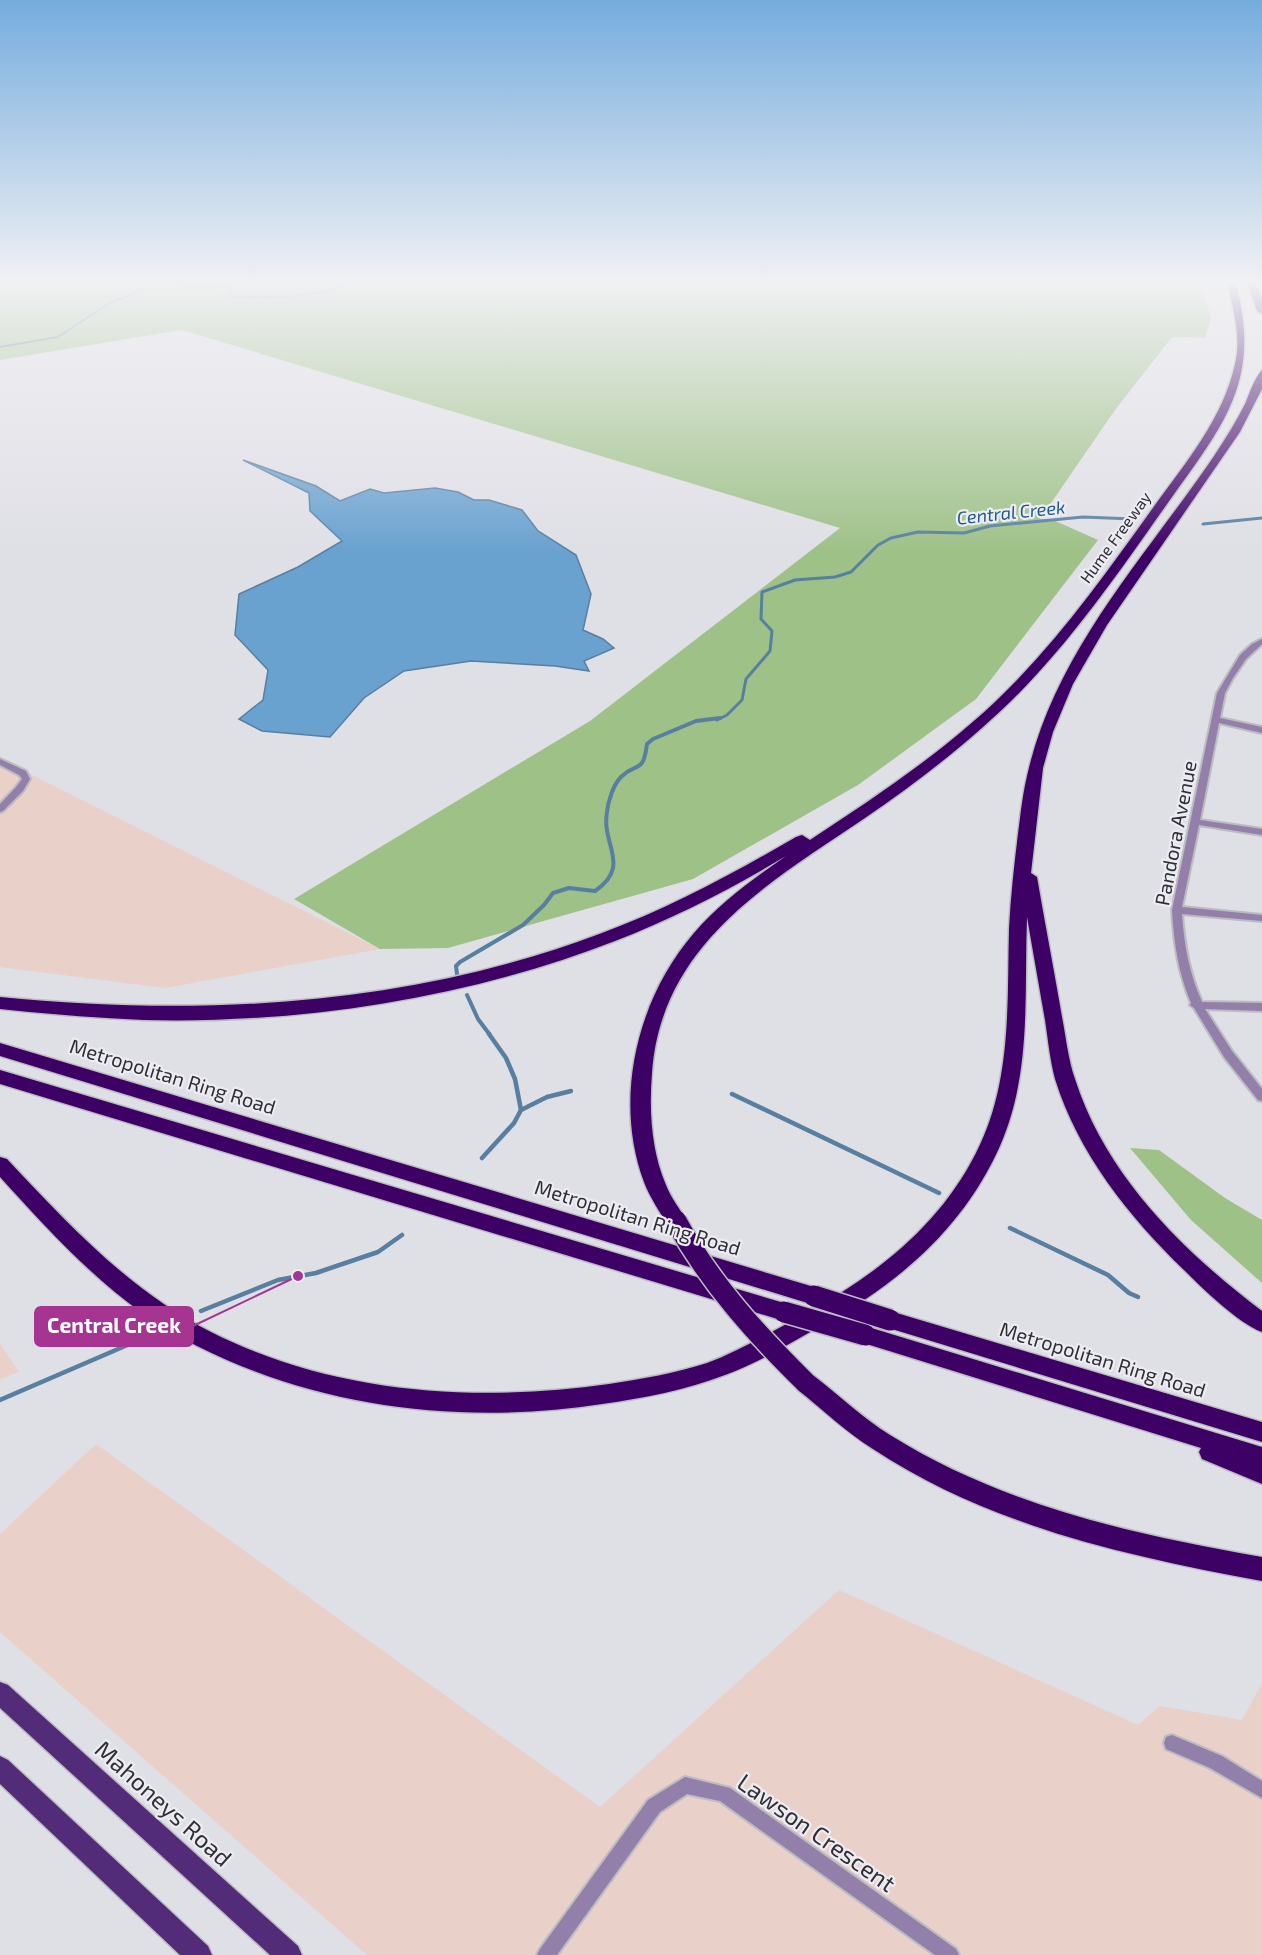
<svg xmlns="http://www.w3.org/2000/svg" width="1262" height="1955" font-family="'Exo 2',sans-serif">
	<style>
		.industrial { fill: #e9d0c9 }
		.green { fill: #9ec188 }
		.water { fill: #69a1cf; stroke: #587fa0; stroke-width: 1.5 }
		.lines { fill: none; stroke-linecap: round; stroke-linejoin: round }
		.stream-far3 { stroke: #587fa0; stroke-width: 2 }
		.stream-far2 { stroke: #587fa0; stroke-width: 3 }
		.stream-far1 { stroke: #587fa0; stroke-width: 4 }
		.stream { stroke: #587fa0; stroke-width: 4.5 }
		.street-casing { stroke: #bcbcc2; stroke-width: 4 }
		.primary-casing { stroke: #bcbcc2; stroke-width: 3 }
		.highway-casing { stroke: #bcbcc2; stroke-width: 3 }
		.street { fill: #927faa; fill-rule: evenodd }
		.primary { fill: #522c79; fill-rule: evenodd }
		.highway { fill: #3d0165; fill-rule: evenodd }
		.highway-bridge-casing { stroke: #bcbcc2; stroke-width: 24; stroke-linecap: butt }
		.highway-bridge { stroke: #3d0165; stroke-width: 21 }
		.labels { text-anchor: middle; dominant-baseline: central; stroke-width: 4.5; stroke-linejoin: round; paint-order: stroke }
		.far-street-label { font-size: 16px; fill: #303033; stroke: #edecf4 }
		.far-water-label { font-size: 18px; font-style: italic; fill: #1e5b88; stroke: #edecf4 }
		.street-label { font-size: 20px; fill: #303033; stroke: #edecf4 }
		.near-street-label { font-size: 24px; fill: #303033; stroke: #edecf4 }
		.leader { fill: none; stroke: #a63591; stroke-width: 2 }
		.callout-dot { fill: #a63591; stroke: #edecf4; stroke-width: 2 }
		.callout { fill: #a63591; stroke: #a63591; stroke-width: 2 }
		.callout-label { font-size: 21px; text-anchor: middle; font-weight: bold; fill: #fff }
	</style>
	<rect width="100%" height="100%" fill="#dfdfe6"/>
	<g class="industrial">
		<polygon points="0,759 380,949 165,988 0,967"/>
		<polygon points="0,1344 19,1372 0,1379"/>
		<polygon points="96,1444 600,1807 839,1590 1138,1725 1160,1706 1242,1720 1262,1683 1262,1955 367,1955 0,1632 0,1534"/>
	</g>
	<g class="green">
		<polygon points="12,280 1201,280 1211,319 1205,338 1172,337 1115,410 1040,519 1051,519 1098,540 976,699 858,785 693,879 448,948 380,949 294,899 590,721 840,528 182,330 0,360 0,283 3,284"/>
		<polygon points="1130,1148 1159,1150 1225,1198 1262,1220 1262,1283 1191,1220"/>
	</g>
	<polygon class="water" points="243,460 316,486 340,501 370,489 384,493 435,488 458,492 474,500 489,500 522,510 538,531 576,555 591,594 583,630 603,639 614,648 584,661 589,671 555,666 471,661 404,671 364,698 330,737 262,731 239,719 263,700 268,670 235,635 239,594 298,567 342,541 310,511 309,493"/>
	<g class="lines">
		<path class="stream-far3" d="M0,347L58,337L108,304L144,289L226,288H229L230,296C267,299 307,297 343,287L341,283L327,280"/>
		<g class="stream-far2">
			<polyline points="1203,524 1262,518"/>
			<polyline points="717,720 727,715 742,700 746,679 770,651 772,631 761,619 762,592 795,580 835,577 851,572 878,545 891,538 918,532 964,533 990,526 1083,517 1133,519"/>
		</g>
		<g class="stream-far1">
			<path d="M457,974L456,966L460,962L523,925L544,905L553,893L569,888L595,891C632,866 601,845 607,812C608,802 613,785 621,777C637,761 643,775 647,744L653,739L696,721L720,718"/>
			<polyline points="467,995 478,1019 490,1035"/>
		</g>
		<g class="stream">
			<polyline points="732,1094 939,1193"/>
			<polyline points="521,1110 547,1097 571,1091"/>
			<polyline points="482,1158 514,1123 521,1110 515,1079 506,1058 489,1034"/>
			<polyline points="1010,1228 1108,1275 1129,1293 1138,1297"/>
			<polyline points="201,1311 278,1280 316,1273 378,1252 402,1235"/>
			<polyline points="0,1400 153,1334"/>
		</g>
		<defs>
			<g id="street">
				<path d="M1262,639V644L1246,659L1233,678L1225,693L1220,718L1262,727V733L1219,723L1200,820L1262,829V835L1199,825L1182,907L1262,915V921L1182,914C1184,944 1189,973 1202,1002L1262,1003V1011L1205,1009L1232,1051L1262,1089V1101L1258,1100L1224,1057L1194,1008L1190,1005L1191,1003C1178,972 1174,943 1172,910L1217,693L1240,655L1252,644Z"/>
				<polygon points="0,759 26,771 30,779 23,791 3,811 0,812 0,804 16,787 22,779 19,775 0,765"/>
				<polygon points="1172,1735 1222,1756 1262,1781 1262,1798 1210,1768 1166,1749 1164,1743 1166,1737"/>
				<polygon points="685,1777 730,1788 956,1949 959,1955 935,1955 720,1801 687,1794 660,1812 557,1955 537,1955 540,1949 648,1800"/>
			</g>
			<g id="primary">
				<polygon points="0,1682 8,1685 298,1946 302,1955 270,1955 0,1708"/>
				<polygon points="0,1756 8,1760 208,1946 212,1955 180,1955 0,1784"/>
			</g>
			<g id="highway">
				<path d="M1227,280H1235C1262,377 1227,421 1172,497C1114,579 1059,661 983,727C946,760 906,790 865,818C769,883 661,944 652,1073C649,1110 651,1150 666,1185C671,1198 680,1209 687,1221L683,1227L676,1229L669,1227C660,1212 650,1198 644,1182C613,1099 637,999 694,933C720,903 753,879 786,856C731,889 674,918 615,941C468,998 302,1024 144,1020C96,1018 48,1014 0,1009V997C203,1017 410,1006 602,933C670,908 734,873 796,837L802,835L810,840C883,792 957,743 1018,679C1069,626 1112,565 1155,505C1187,461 1223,418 1235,364C1242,334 1232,308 1227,280Z"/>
				<polygon points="1246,280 1254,280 1262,299 1262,314 1257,311"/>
				<path d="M1262,370V389L1240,432L1107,625L1073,684L1053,732L1043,768L1031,873L1037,877C1045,924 1054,970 1062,1017C1066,1037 1068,1059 1075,1079C1106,1176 1183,1251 1262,1311V1332C1239,1324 1202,1288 1184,1270C1129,1217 1078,1153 1055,1079C1050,1060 1048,1040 1045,1020C1039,986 1033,952 1027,917C1024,995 1032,1073 1000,1146C963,1229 897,1285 819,1327C789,1344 758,1363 725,1375C686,1390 644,1398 602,1404C465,1425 322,1409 197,1346C118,1307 58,1241 0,1177V1157L7,1159C68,1224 130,1291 211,1332C334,1394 475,1403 609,1384C642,1379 676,1373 707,1363C741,1350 773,1331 805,1314C876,1275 939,1226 976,1153C1012,1083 1007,1004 1009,929C1011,889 1016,849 1021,810C1039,668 1137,569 1214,456C1225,439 1236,422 1245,404C1250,392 1254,379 1262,370Z"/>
				<polygon points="0,1043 814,1287 822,1290 825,1296 822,1302 814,1305 0,1056"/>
				<polygon points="0,1070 784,1303 792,1306 795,1312 792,1318 784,1321 0,1084"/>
				<polygon points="890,1311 1262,1422 1262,1442 882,1326 879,1320 882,1314"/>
				<polygon points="865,1326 1262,1447 1262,1484 1202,1459 1199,1452 1201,1448 857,1341 854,1335 857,1329"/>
				<path d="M806,1373L814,1376C840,1396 863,1418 890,1435C1004,1506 1132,1534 1262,1557V1581C1126,1556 990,1526 873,1449C846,1432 823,1410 798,1390L794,1383L798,1376Z"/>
			</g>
		</defs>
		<use href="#street" class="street-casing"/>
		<use href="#primary" class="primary-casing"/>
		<use href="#highway" class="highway-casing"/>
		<use href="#street" class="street"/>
		<use href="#primary" class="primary"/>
		<use href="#highway" class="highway"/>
		<defs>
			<g id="highway-bridge">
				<path d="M676,1221C710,1283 756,1334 806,1383"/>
				<polyline points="814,1296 890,1320"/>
				<polyline points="784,1312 865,1335"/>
			</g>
		</defs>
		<use href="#highway-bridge" class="highway-bridge-casing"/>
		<use href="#highway-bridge" class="highway-bridge"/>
	</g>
	<linearGradient id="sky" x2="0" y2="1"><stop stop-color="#75acde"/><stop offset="0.51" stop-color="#f1f1f4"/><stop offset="1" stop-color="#f1f1f4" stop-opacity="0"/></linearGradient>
	<rect width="1262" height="553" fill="url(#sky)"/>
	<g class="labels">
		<g class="far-street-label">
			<text transform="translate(1115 537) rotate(-54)">Hume Freeway</text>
		</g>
		<g class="far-water-label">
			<text transform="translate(1011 512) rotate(-6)">Central Creek</text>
		</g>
		<g class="street-label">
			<text transform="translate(1175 833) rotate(-79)">Pandora Avenue</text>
			<text transform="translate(173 1076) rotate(17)">Metropolitan Ring Road</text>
			<text transform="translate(638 1217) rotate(17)">Metropolitan Ring Road</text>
			<text transform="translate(1103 1359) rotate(17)">Metropolitan Ring Road</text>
		</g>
		<g class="near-street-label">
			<text transform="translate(164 1803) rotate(42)">Mahoneys Road</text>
			<text transform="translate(817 1832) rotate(35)">Lawson Crescent</text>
		</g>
	</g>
	<path class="leader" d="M298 1276L193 1326"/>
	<circle class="callout-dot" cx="298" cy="1276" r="6"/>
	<rect class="callout" x="35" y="1307" width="158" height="39" rx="6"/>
	<g class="callout-label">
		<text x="114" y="1333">Central Creek</text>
	</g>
</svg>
